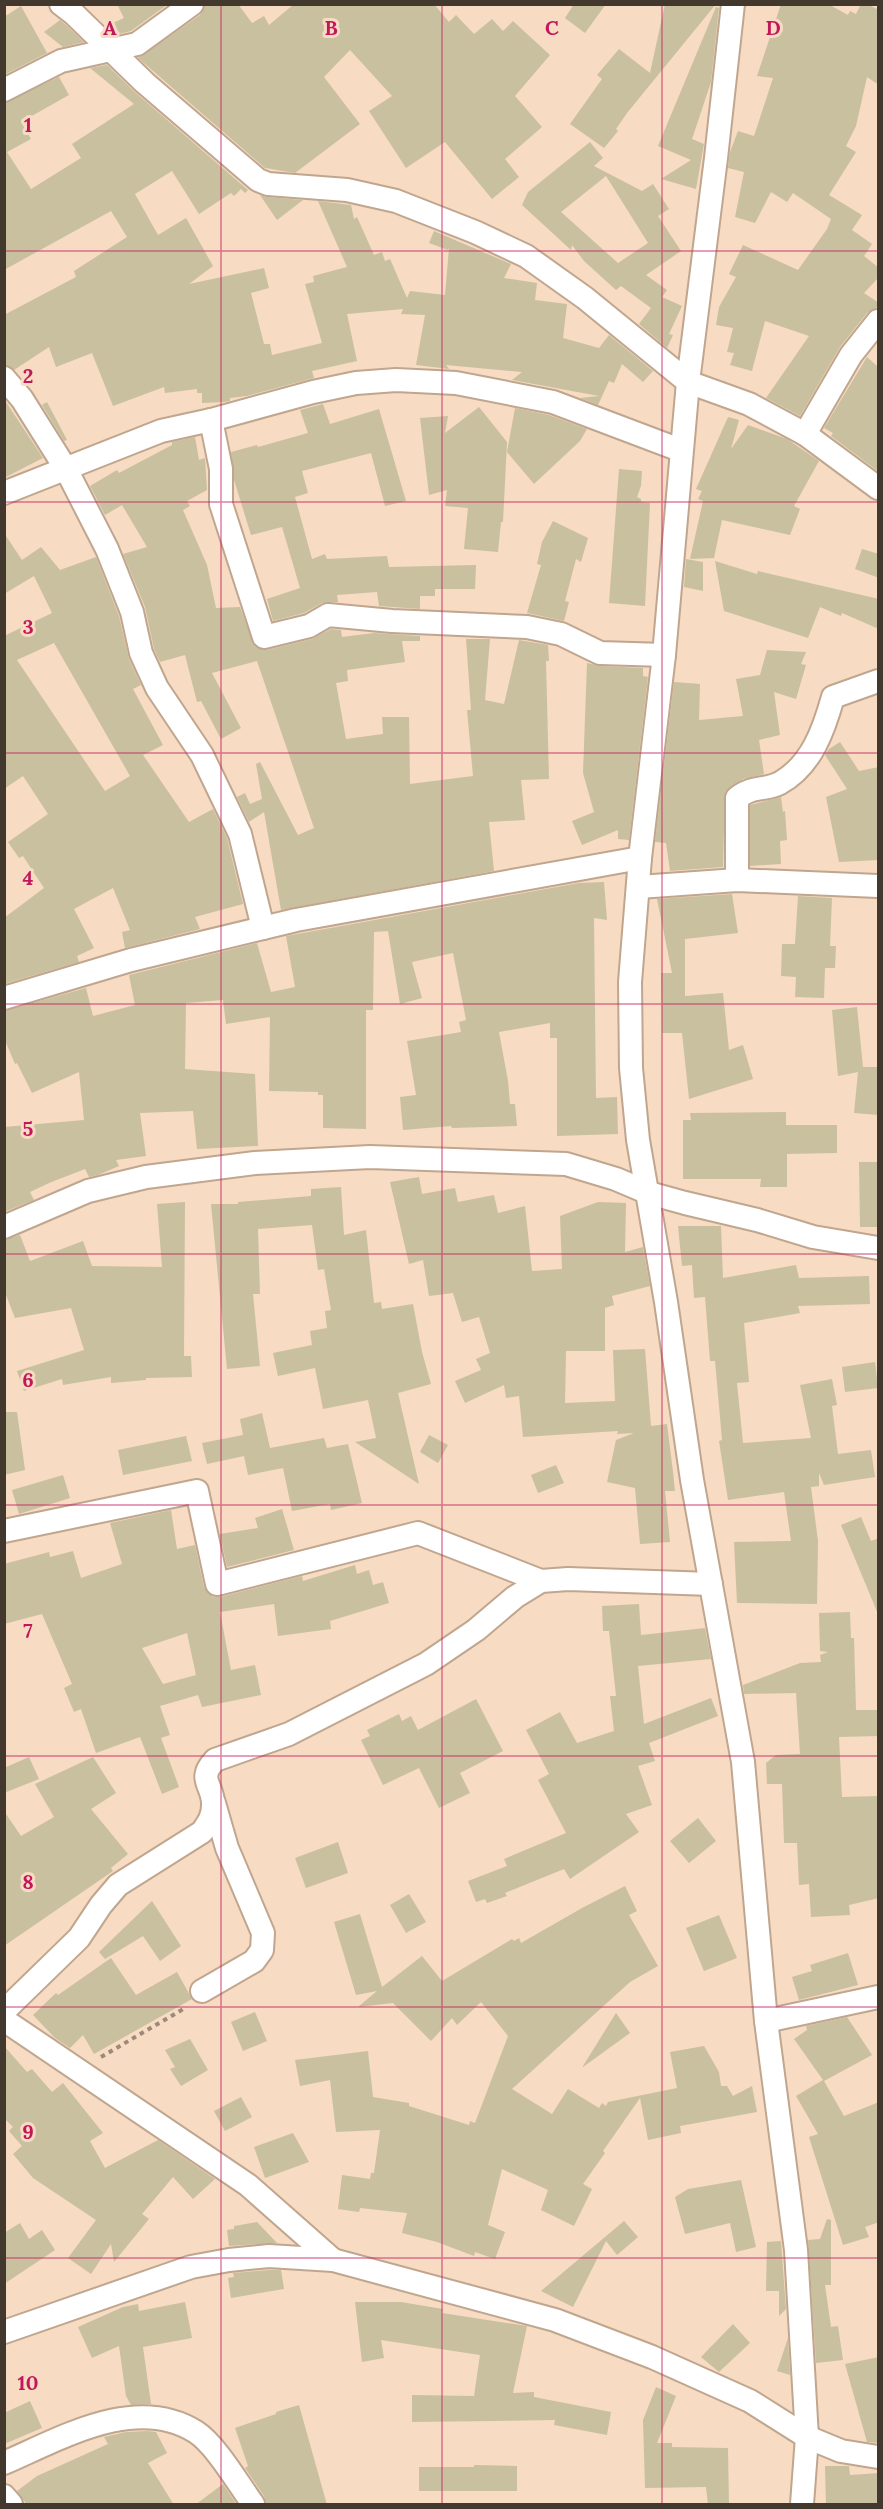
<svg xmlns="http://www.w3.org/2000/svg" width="883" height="2509" font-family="Lora,serif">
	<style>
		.building { fill: #c9c09f; fill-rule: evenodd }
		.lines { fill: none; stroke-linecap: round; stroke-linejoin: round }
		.street-casing { stroke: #c0a68e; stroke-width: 26 }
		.path { stroke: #9e8a79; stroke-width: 4; stroke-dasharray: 4.5 4.5; stroke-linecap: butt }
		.street { stroke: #fff; stroke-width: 22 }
		.grid { fill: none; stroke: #c2185b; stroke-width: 1.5; stroke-opacity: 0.55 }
		.grid-label { font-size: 20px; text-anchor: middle; font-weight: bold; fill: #c2185b; stroke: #f7dbc2; stroke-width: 6; stroke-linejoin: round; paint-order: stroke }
	</style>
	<rect width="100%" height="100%" fill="#f7dbc2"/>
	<g class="building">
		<polygon points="117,4 168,4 131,31 115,35 106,26 124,18"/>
		<polygon points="205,4 238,4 252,23 264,16 269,25 294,4 434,4 449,22 456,15 474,34 492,19 503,31 513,21 550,55 515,96 542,127 505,159 519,177 492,199 445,142 406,168 369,111 392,96 350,50 324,77 360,124 295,173 265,168 138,58 200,15"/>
		<polygon points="574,4 606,4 585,33 565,18"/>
		<polygon points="665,4 716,4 627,113 616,129 618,131 604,148 570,124 602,79 597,75 619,49 650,73"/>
		<polygon points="781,4 828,4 848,15 850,11 856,14 861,4 867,4 879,10 879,85 867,77 856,126 846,146 856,152 829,195 862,215 852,230 872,244 864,256 879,268 879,277 864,293 879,303 879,306 867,313 840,347 800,416 766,398 809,336 765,321 752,371 730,365 734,353 727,352 733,328 716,325 719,307 736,277 729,274 743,245 798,270 827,229 831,219 793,193 787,202 771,192 755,223 735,217 744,172 728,168 730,152 738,131 754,136 773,78 757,76"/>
		<polygon points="21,6 47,53 4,75 4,17"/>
		<polygon points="716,7 719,8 711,82 692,139 704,144 696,189 661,179 691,160 658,146"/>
		<polygon points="60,20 65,24 84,42 63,47 44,32"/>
		<polygon points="107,65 136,93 248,190 245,193 241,189 234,196 231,193 199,214 172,171 135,194 158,235 186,218 213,266 189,284 264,268 269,288 251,293 264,344 270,344 272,355 322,343 305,284 314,282 313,276 347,267 318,201 351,205 354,219 357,217 374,255 382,252 385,261 390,259 407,298 410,291 445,295 449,248 448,250 429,243 434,231 511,264 504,278 537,283 535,300 567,304 563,338 599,348 609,335 653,371 643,382 622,364 614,383 609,381 598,405 580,398 599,396 512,380 522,372 446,365 449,369 416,365 425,315 401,314 403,309 347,314 357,361 312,371 314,378 247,396 230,398 230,401 224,402 202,403 202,393 197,393 197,389 165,393 164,387 113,406 92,353 56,367 49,347 14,370 4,365 4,315 76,277 74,271 127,237 111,211 4,270 4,103 59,77 69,95 21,122 31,139 7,152 31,189 81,158 72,144 134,104 90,68"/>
		<path d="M590,142L603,158L594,166L642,191L653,184L669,209L658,216L681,251L646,275L667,290L662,297L682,306L669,334L673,335L667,348L639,324L651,308L621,286L616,290L584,261L572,245L571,250L522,205L528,192ZM606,176L648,243L618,263L561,212Z"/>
		<polygon points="260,195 267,197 303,200 277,220"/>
		<polygon points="867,357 879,368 879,472 831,436 833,433 824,428"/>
		<polygon points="4,399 43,458 4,478"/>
		<polygon points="47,402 67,440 64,441 42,405"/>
		<polygon points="323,404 330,424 379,409 406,501 385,506 371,453 302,471 308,493 295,497 312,559 325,554 327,559 387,556 389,567 476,565 475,589 435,589 435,596 420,596 420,609 379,606 377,592 337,595 338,602 322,603 304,613 273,621 267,599 300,588 282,527 251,535 234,480 231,452 257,445 258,447 308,433 300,410"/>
		<polygon points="479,407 507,442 503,522 501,522 498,552 464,549 468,508 445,506 447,490 429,495 420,418 448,416 445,433"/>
		<polygon points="515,408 549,415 587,429 580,441 534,484 507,452"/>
		<polygon points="728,417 739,420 731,449 748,425 787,439 819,461 794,506 800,509 790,535 722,520 714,558 690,559 703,501 698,499 702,491 696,489"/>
		<polygon points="195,437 199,460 205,458 207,490 187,501 190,506 183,510 207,565 216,608 240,607 255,647 267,650 312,639 331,629 341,630 342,637 374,633 420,636 420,641 402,641 405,662 347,670 348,681 336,683 346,739 383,734 382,717 409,717 410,784 473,776 467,710 471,710 466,639 490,639 485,700 504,704 519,640 548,645 549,661 546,661 549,779 521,780 525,820 489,822 494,871 281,910 264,812 249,822 237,797 245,793 250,804 262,799 256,764 260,762 298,835 314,828 257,661 212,673 241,728 221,739 201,701 197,702 185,655 160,662 154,649 145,607 123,554 147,547 122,505 105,515 90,486 117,470 119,473 172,445 172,442"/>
		<polygon points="619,469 642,471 641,486 637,497 641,499 641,502 650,503 645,606 609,603"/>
		<polygon points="553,521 588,538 581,562 576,559 565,601 569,602 564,621 527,613 541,565 537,564 542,542"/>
		<path d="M4,533L22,560L41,547L60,570L96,557L119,616L129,659L141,685L133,689L163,745L143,755L189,822L213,809L227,838L243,904L195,917L200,929L125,948L122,932L130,930L113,888L74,909L94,948L77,956L79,962L4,984V918L44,888L23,856L19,858L8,842L48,814L23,776L4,789V636L52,613L34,576L4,594ZM54,643L130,776L105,791L17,660Z"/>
		<polygon points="862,549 879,554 879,578 855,569"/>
		<polygon points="686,559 703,562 703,591 684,587"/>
		<polygon points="715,561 757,574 758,571 879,599 879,629 842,613 841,616 820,607 808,638 724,611"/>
		<polygon points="767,650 806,652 801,664 806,665 796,699 774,692 780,735 759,740 764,774 743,779 725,792 723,867 670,871 666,843 655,842 674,682 700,684 699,720 743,716 736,679 760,675"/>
		<polygon points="587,663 600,666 643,668 643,676 648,677 629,840 618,839 618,830 582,845 572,821 594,812 583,773"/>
		<polygon points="840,742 859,771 879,767 879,860 839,862 826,797 847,789 825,755 829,749"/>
		<polygon points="781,797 783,812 785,811 787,840 780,841 781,864 750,866 750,805"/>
		<polygon points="604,882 607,920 594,918 596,1098 617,1097 618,1134 557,1136 557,1038 550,1038 550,1023 499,1032 508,1081 510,1104 515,1104 517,1126 452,1128 451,1126 403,1130 400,1097 416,1095 407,1041 461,1032 459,1022 466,1020 453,953 412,962 422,998 400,1004 388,931 374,932 373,1010 366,1010 366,1129 323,1128 323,1095 318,1095 318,1092 269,1091 270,1017 226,1024 223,1000 186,1003 185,1069 255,1074 258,1146 197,1149 193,1111 140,1113 146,1156 116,1160 119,1166 98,1175 89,1177 85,1169 49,1183 30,1192 34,1200 4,1212 4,1127 84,1120 79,1072 32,1093 17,1063 15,1064 4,1038 4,1011 86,988 93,1016 135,1005 129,975 257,943 271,992 295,987 286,936 579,883"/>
		<polygon points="732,894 738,933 685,939 685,996 723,993 729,1050 743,1045 753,1079 689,1099 682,1033 662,1033 661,973 672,973 657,899"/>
		<polygon points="798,896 832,898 830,946 836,946 835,968 825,968 824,998 795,997 796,977 781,976 782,944 795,944"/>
		<polygon points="857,1007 863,1067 879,1067 879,1115 854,1113 858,1072 838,1076 832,1010"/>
		<polygon points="786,1112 786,1125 837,1125 837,1153 787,1154 787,1187 760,1187 761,1179 683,1179 683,1120 691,1120 690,1113"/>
		<polygon points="859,1162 879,1162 879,1227 860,1227"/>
		<polygon points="419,1177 422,1194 455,1188 458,1202 494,1195 498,1213 525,1206 532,1271 562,1269 560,1216 598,1202 626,1203 625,1252 643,1247 650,1286 612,1296 614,1305 605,1308 605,1351 566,1351 565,1403 615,1401 613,1350 645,1349 651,1426 667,1424 673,1472 675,1491 665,1491 670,1542 640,1544 635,1488 607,1482 616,1440 634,1433 617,1434 618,1431 523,1437 519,1396 506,1398 504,1385 465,1403 455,1381 481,1370 476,1359 490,1353 479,1317 462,1322 453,1293 429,1296 423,1260 409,1264 390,1182"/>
		<polygon points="341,1187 344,1235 366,1230 374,1303 381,1302 382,1309 413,1304 422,1352 431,1384 398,1393 419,1484 355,1442 376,1438 368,1400 323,1409 315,1368 278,1376 273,1353 312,1345 310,1331 327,1328 325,1311 331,1310 324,1269 318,1270 312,1225 258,1229 260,1294 253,1294 260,1366 227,1369 211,1204 238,1204 238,1202 311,1196 311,1189"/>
		<polygon points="185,1202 184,1356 191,1356 192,1377 146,1378 146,1380 111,1383 111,1377 63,1385 62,1379 24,1391 17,1371 84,1350 71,1308 15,1318 4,1290 4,1240 20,1235 30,1261 83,1241 92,1266 162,1267 157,1204"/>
		<polygon points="678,1226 721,1226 723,1278 796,1265 799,1278 869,1276 870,1304 798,1306 800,1313 744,1323 749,1382 737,1383 743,1443 811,1438 800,1385 832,1379 837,1405 832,1406 838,1454 871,1450 875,1477 824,1485 819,1473 819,1486 811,1487 818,1541 817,1604 737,1603 734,1542 791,1541 784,1492 728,1500 719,1441 722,1440 715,1361 710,1361 705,1297 694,1298 692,1265 682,1266"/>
		<polygon points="875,1362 878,1388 845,1392 842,1367"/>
		<polygon points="4,1412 17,1412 25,1470 4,1475"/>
		<polygon points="262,1413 270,1448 324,1438 327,1448 348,1444 362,1503 331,1510 330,1504 292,1511 283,1468 248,1475 244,1456 207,1464 202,1443 243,1435 240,1419"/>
		<polygon points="429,1435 448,1445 438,1463 420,1452"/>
		<polygon points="186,1436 192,1461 123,1475 118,1450"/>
		<polygon points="556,1465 564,1483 538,1493 531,1475"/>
		<polygon points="63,1475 70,1498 19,1514 12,1490"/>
		<polygon points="282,1509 294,1550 227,1567 220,1534 258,1528 255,1518"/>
		<path d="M171,1510L177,1549L195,1545L204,1587L213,1597H220L302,1576L303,1581L355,1565L357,1574L369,1570L373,1585L383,1582L389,1603L330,1621L331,1629L278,1636L274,1604L220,1612L231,1670L255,1665L261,1695L202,1707L198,1695L160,1706L170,1735L161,1738L179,1787L162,1794L140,1737L96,1753L81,1709L74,1712L64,1688L72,1684L42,1614L4,1624V1564L49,1552L50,1557L73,1551L81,1578L122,1564L110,1523ZM187,1633L196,1675L163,1684L142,1648Z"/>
		<polygon points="861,1517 871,1541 879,1538 878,1614 841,1525"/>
		<polygon points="639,1604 641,1635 705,1628 711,1659 638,1666 644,1724 711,1698 718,1716 649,1743 655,1761 638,1766 652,1805 626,1814 639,1832 570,1879 564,1869 505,1893 507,1896 487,1903 485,1899 476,1902 468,1881 507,1866 504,1859 566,1833 538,1780 549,1774 526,1730 560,1712 577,1743 614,1731 610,1696 616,1696 609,1631 603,1631 602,1606"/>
		<polygon points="850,1612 851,1638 854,1638 856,1710 879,1710 879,1736 839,1737 842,1797 879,1796 879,1898 849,1905 850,1915 811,1917 809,1884 799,1885 797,1843 784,1843 782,1784 767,1784 766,1763 776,1755 800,1754 796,1693 744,1694 743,1685 800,1663 821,1662 820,1655 828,1652 820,1651 819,1613"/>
		<polygon points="476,1699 503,1751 460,1773 470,1793 439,1808 419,1768 383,1785 361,1740 370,1736 367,1730 399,1714 402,1721 411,1716 418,1730"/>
		<polygon points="29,1757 39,1779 4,1793 4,1768"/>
		<polygon points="93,1757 116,1793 91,1809 128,1854 111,1868 113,1871 4,1946 4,1811 21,1836 54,1817 35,1784"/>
		<polygon points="698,1818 716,1841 689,1863 670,1841"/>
		<polygon points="338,1842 348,1873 306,1888 295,1858"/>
		<polygon points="625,1886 637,1911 629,1915 658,1966 630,1982 512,2089 552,2114 568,2089 599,2108 602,2103 606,2106 608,2102 677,2088 670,2052 704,2046 719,2072 721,2086 727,2086 733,2096 752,2086 757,2112 680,2126 681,2133 648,2140 640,2098 603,2151 605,2153 583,2184 592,2189 574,2226 541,2210 548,2190 502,2169 488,2225 505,2232 495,2259 475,2252 474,2256 437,2242 402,2233 407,2213 360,2208 359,2212 338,2209 342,2175 370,2179 371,2173 374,2173 380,2130 336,2132 330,2080 300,2086 295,2060 368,2051 373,2097 409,2103 409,2106 469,2125 470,2121 475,2123 508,2036 481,2002 457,2025 452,2018 431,2041 393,2003 358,2007 377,1991 356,1995 334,1922 360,1914 382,1987 422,1956 442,1981 512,1939 514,1941 519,1938 521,1943 582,1908"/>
		<polygon points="409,1894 426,1922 406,1933 390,1905"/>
		<polygon points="152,1901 181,1946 160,1961 143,1936 105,1959 99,1952"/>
		<polygon points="719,1915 737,1958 704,1971 686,1928"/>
		<polygon points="848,1953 858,1985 799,2000 792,1977 812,1971 810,1965"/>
		<polygon points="111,1958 136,1995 177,1972 192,1999 94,2054 83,2035 70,2048 55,2038 33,2015 56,1993 58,1995"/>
		<polygon points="255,2012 267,2041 243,2051 231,2022"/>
		<polygon points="616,2013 630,2033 583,2067 583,2066"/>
		<polygon points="847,2017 872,2055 824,2081 844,2116 879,2102 879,2222 865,2227 869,2237 843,2245 809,2137 818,2134 796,2096 823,2080 794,2039 807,2030 806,2026"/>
		<polygon points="190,2039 208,2070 181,2086 170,2069 175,2067 165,2050"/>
		<polygon points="4,2046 27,2072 32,2069 52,2092 63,2083 103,2133 90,2141 105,2168 158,2140 215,2179 193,2199 173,2177 142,2214 149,2219 114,2262 111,2244 91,2274 68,2258 96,2220 33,2178 13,2154 22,2146 9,2131 13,2127 4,2118"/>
		<polygon points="241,2097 252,2117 225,2131 214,2111"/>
		<polygon points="293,2133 309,2162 265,2178 254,2147"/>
		<polygon points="741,2180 756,2247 736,2252 730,2223 685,2234 675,2197 688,2189"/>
		<polygon points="827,2219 831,2220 831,2285 825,2285 831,2327 838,2326 843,2360 816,2363 808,2240 820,2239"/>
		<polygon points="624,2221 638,2237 617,2255 606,2241 573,2307 541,2291"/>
		<polygon points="257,2222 277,2243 229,2246 227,2230 234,2229 234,2226"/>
		<polygon points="20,2223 29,2239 42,2230 55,2250 4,2284 4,2233"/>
		<polygon points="781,2241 786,2309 779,2316 779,2291 766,2291 767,2242"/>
		<polygon points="269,2270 281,2270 284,2289 231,2298 228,2278 234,2277 233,2273"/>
		<polygon points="185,2302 192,2338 143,2347 151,2404 131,2405 126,2396 119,2346 92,2358 78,2327 123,2307 138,2304 139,2311"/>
		<polygon points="355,2302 401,2302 443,2309 442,2313 527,2326 513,2393 534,2392 534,2397 611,2412 607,2435 554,2425 555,2420 412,2422 412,2395 474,2396 480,2355 381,2340 384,2358 362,2362"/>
		<polygon points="733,2324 750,2343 719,2372 701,2357"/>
		<polygon points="788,2338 790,2375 777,2371"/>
		<polygon points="879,2357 879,2443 867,2442 845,2364"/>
		<polygon points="656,2387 676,2396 657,2443 672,2443 672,2447 728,2448 729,2505 708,2505 706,2487 645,2488 643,2420"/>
		<polygon points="30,2401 42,2428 4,2444 4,2413"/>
		<polygon points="299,2405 327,2505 266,2505 264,2496 245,2468 248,2466 235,2428 276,2414 276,2412"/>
		<polygon points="148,2431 156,2432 167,2453 148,2463 174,2505 27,2505 17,2491 37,2476 108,2444 104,2437 126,2432"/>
		<polygon points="474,2465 517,2466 517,2491 419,2491 419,2467 474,2467"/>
		<polygon points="825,2466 849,2466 850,2475 879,2473 879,2505 826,2505"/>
		<polygon points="223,2484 237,2505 195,2505"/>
	</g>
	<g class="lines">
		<defs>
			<g id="street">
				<polyline points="61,4 74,14 145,83 258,180 268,184 347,190 396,201 475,232 526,256 585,298 688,382 749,404 805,434 878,488"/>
				<polyline points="733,4 716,158 688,382 664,655 640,858 630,982 631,1068 638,1140 666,1302 692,1480 743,1762 766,2021 796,2250 807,2437 802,2504"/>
				<polyline points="4,90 61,61 137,44 192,4"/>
				<polyline points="4,378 22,399 66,469 107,549 132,612 141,653 157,688 202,755 240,834 263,928"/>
				<polyline points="211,420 221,469 221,504 264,637 309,626 328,615 392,621 527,627 561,634 600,653 664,655"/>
				<polyline points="805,434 851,355 878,321"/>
				<polyline points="4,493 161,431 211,420 313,392 356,383 396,380 456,383 553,402 680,450"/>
				<path d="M737,880V798C753,785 765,791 780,783C812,765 824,729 833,697L878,681"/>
				<polyline points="639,887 737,880 878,886"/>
				<polyline points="4,998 131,960 296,920 640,858"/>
				<polyline points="4,1227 88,1191 146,1177 255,1163 370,1157 566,1164 616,1179 649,1193 685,1203 757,1220 813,1237 878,1248"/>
				<polyline points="4,1531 197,1491 217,1584 418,1533 541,1581"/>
				<polyline points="202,1991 254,1961 262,1950 263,1933 227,1848 214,1803"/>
				<path d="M4,2011L79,1938L101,1905L118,1885L202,1832C208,1823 213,1817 213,1805C214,1785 196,1780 215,1760L289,1734L426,1664L476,1630L515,1597L541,1581L568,1579L711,1584"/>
				<polyline points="4,2020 248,2185 333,2260"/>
				<polyline points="766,2021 878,1997"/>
				<polyline points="4,2332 191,2267 229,2260 269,2256 333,2260 555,2320 652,2357 750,2401 807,2437 841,2451 878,2457"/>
				<path d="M4,2463C62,2438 136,2394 196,2432C216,2445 239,2485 253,2504"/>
				<polyline points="4,2496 11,2504"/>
			</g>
		</defs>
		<use href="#street" class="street-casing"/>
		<polyline class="path" points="101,2057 185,2008"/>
		<use href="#street" class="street"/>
	</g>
	<path class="grid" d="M221,4V2504M442,4V2504M662,4V2504M4,251H878M4,502H878M4,753H878M4,1004H878M4,1254H878M4,1505H878M4,1756H878M4,2007H878M4,2258H878"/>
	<g class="grid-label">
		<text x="110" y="35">A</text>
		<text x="331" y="35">B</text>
		<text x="552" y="35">C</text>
		<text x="773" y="35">D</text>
		<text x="28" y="132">1</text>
		<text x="28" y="383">2</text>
		<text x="28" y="634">3</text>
		<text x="28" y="885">4</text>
		<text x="28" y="1136">5</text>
		<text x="28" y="1387">6</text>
		<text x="28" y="1638">7</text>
		<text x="28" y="1889">8</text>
		<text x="28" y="2139">9</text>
		<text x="28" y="2390">10</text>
	</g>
	<rect width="883" height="2509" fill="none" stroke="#43382e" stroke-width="12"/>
</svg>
